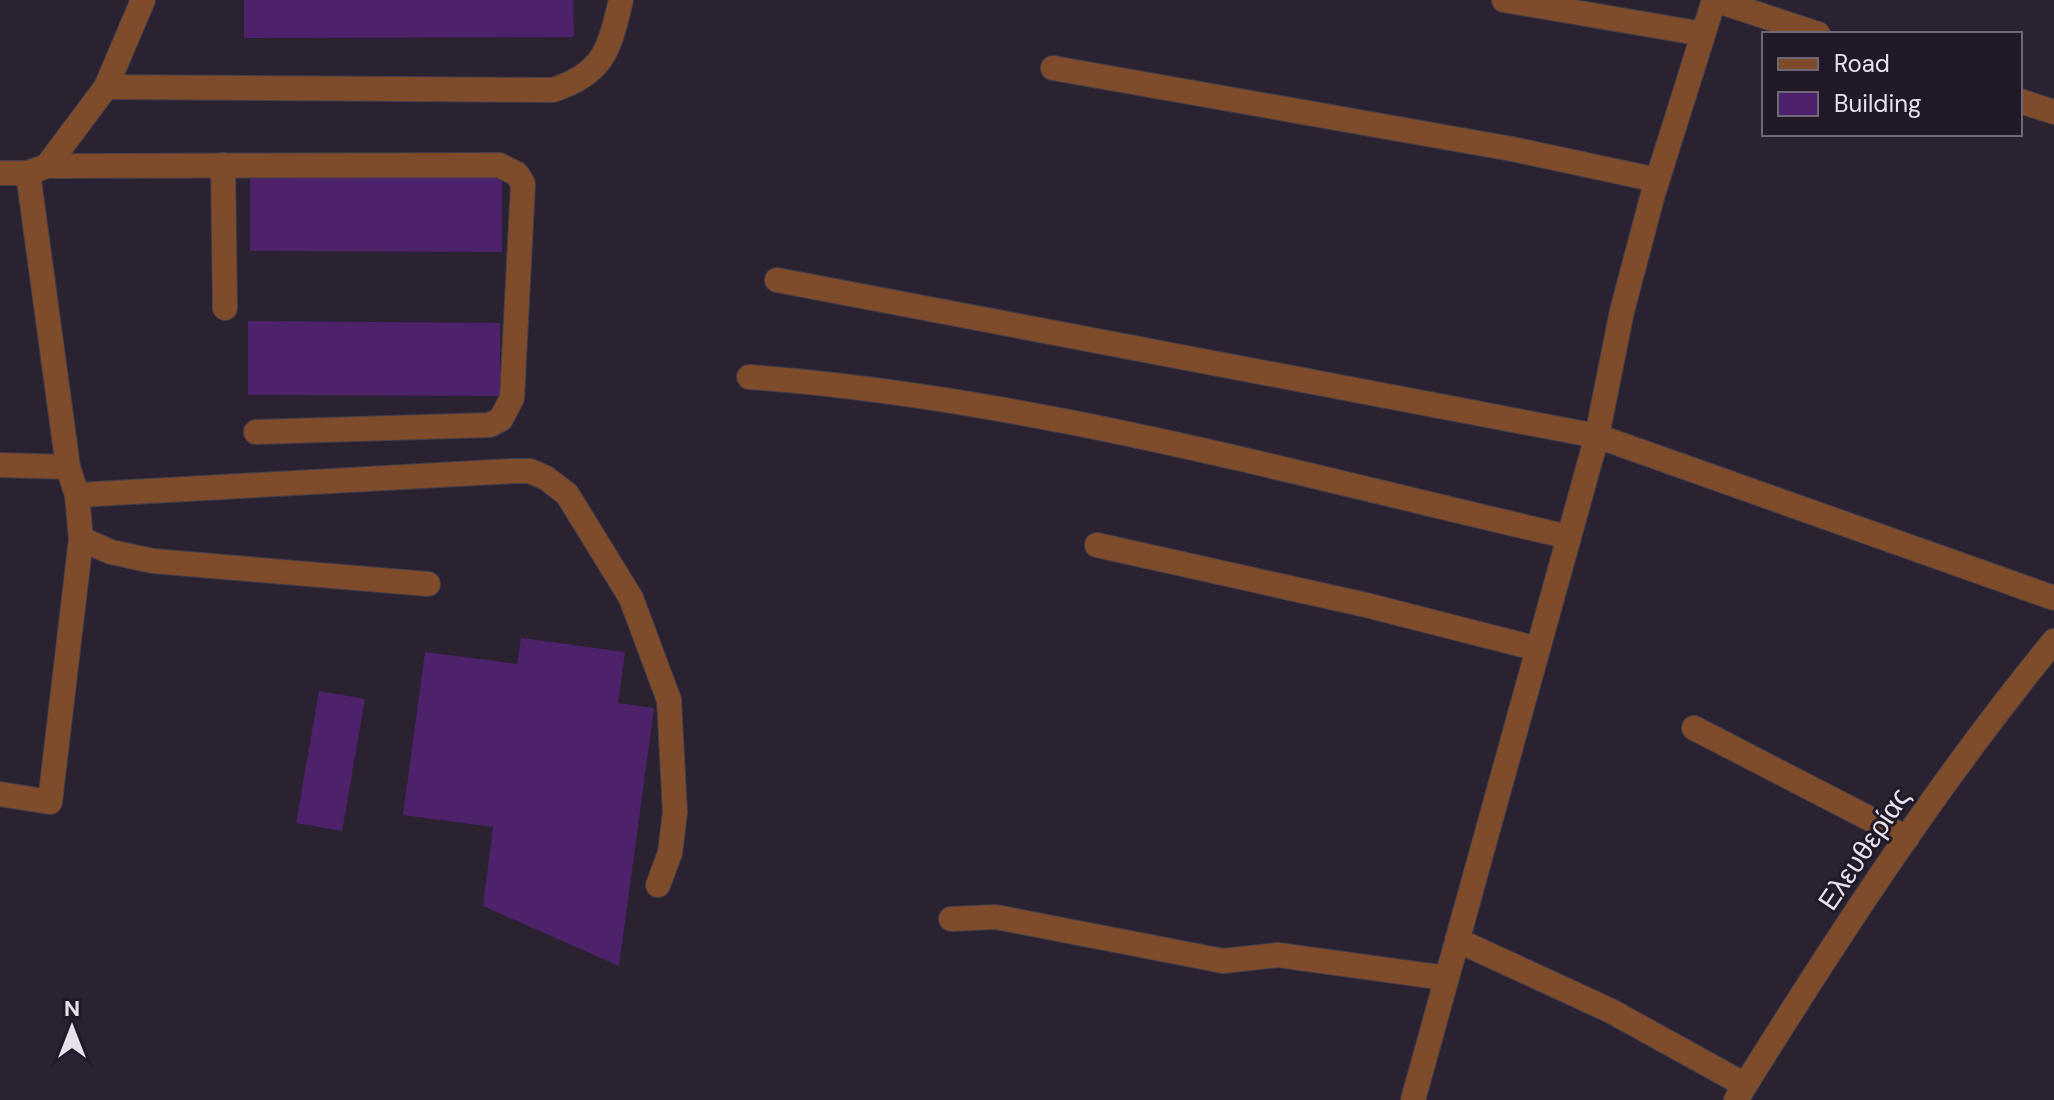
<svg xmlns="http://www.w3.org/2000/svg" width="2054" height="1100" font-family="'DM Sans',sans-serif">
	<style>
		.building { fill: #4d226b }
		.lines { fill: none; stroke-linecap: round; stroke-linejoin: round }
		.minor-casing { stroke: #443d4b; stroke-width: 26 }
		.minor { stroke: #7e4c2a; stroke-width: 24 }
		.labels { text-anchor: middle; dominant-baseline: central; stroke-width: 6; stroke-linejoin: round; paint-order: stroke }
		.street-label { font-size: 28px; fill: #e6e1eb; stroke: #211927 }
	</style>
	<rect width="100%" height="100%" fill="#2a2231"/>
	<g class="building">
		<polygon points="244,0 573,0 574,37 244,38"/>
		<polygon points="250,177 502,178 502,252 250,251"/>
		<polygon points="248,321 500,323 500,396 248,395"/>
		<polygon points="521,638 625,652 618,703 654,708 619,966 483,906 493,827 403,815 425,652 517,664"/>
		<polygon points="319,691 365,699 342,831 296,823"/>
	</g>
	<g class="lines">
		<defs>
			<g id="minor">
				<polyline points="1504,0 1703,34"/>
				<polyline points="1715,0 1818,34"/>
				<polyline points="1053,68 1512,149 1657,180"/>
				<path d="M106,87L553,90C604,73 609,50 621,0"/>
				<polyline points="2020,101 2054,112"/>
				<polyline points="223,165 225,308"/>
				<polyline points="47,166 499,165 517,174 523,184 512,398 501,419 490,425 256,432"/>
				<polyline points="0,173 28,173 47,166 106,87 143,0"/>
				<polyline points="777,280 1597,436 2054,598"/>
				<path d="M749,377C1027,397 1299,475 1569,537"/>
				<polyline points="0,465 68,467"/>
				<polyline points="77,495 512,471 530,471 546,478 567,494 631,598 669,700 675,812 670,853 658,885"/>
				<polyline points="81,539 111,552 153,561 428,584"/>
				<polyline points="1097,545 1366,605 1538,649"/>
				<polyline points="1694,728 1907,838"/>
				<polyline points="0,794 50,802 81,539 77,495 68,467 28,173"/>
				<polyline points="951,919 996,917 1223,961 1278,955 1446,978"/>
				<polyline points="1457,940 1611,1011 1745,1085"/>
				<polyline points="1413,1100 1597,436 1622,311 1653,194 1714,0"/>
				<path d="M1736,1100C1834,942 1936,785 2054,641"/>
			</g>
		</defs>
		<use href="#minor" class="minor-casing"/>
		<use href="#minor" class="minor"/>
	</g>
	<g class="labels">
		<g class="street-label">
			<text transform="translate(1864 849) rotate(-56)">Ελευθερίας</text>
		</g>
	</g>
	<rect x="1762" y="32" width="260" height="104" fill="#211927" stroke="#706975" stroke-width="2"/>
	<rect x="1778" y="58" width="40" height="12" fill="#7e4c2a" stroke="#706975" stroke-width="2"/>
	<text x="1834" y="72" font-size="24" fill="#e6e1eb">Road</text>
	<rect x="1778" y="92" width="40" height="24" fill="#4d226b" stroke="#706975" stroke-width="2"/>
	<text x="1834" y="112" font-size="24" fill="#e6e1eb">Building</text>
	<g transform="translate(72 1028)" stroke="#211927" stroke-width="6" paint-order="stroke">
	<path d="M0-6L14 30L0 20L-14 30Z" fill="#e6e1eb"/>
	<text y="-12" font-size="22" font-weight="bold" text-anchor="middle" fill="#e6e1eb">N</text>
	</g>
</svg>
